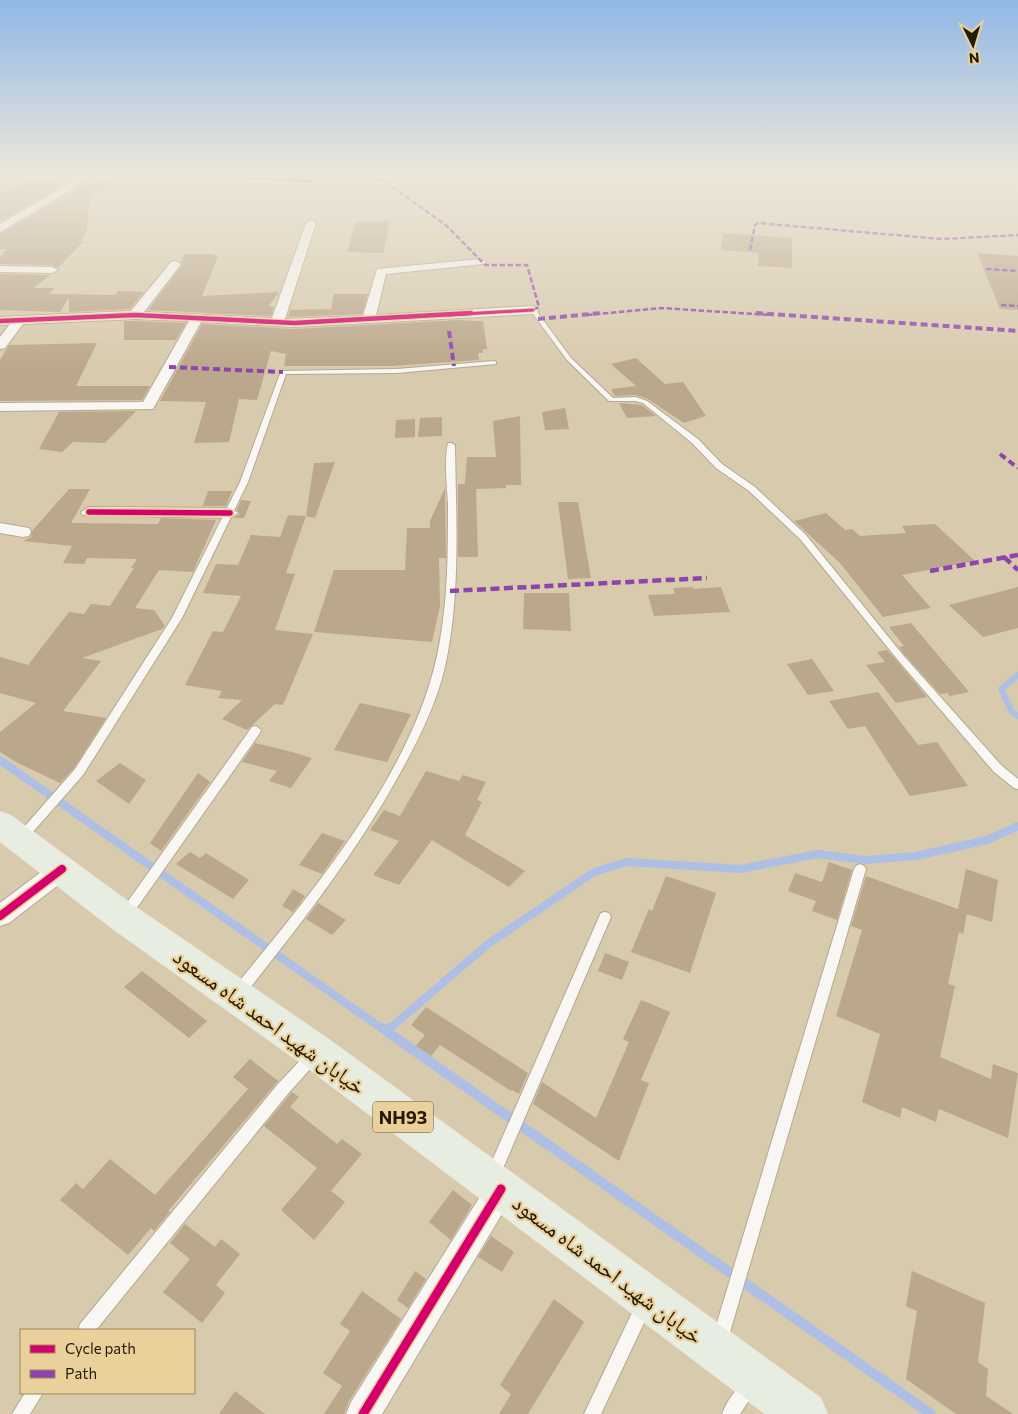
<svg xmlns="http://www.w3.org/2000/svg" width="1018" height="1414" font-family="Commissioner,'Noto Naskh Arabic',sans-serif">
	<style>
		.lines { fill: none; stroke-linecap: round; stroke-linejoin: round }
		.stream-far2 { stroke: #adbfe5; stroke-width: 6 }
		.stream-far1 { stroke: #adbfe5; stroke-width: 8 }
		.stream { stroke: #adbfe5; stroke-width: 10 }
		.building { fill: #bba78b }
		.service-casing { stroke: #b3a992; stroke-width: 2 }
		.minor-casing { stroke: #b3a992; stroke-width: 2 }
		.primary-casing { stroke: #ede7da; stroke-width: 2 }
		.service { fill: #f9f7f3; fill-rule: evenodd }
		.minor { fill: #f9f7f3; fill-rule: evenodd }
		.primary { fill: #e8ede2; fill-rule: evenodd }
		.quiet-far2 { stroke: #8e44ad; stroke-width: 2.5; stroke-dasharray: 5.5 2.5; stroke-linecap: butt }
		.quiet-far1 { stroke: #8e44ad; stroke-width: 4; stroke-dasharray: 7 4; stroke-linecap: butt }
		.quiet { stroke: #8e44ad; stroke-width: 4.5; stroke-dasharray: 9 4.5; stroke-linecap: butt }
		.cycleway-far4-casing { stroke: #ead09b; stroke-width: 5 }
		.cycleway-far3-casing { stroke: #ead09b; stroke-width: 7 }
		.cycleway-far2-casing { stroke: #ead09b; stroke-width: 9 }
		.cycleway-far1-casing { stroke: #ead09b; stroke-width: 11 }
		.cycleway-casing { stroke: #ead09b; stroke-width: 12 }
		.cycleway-far4 { stroke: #d6006c; stroke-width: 3 }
		.cycleway-far3 { stroke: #d6006c; stroke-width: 4.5 }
		.cycleway-far2 { stroke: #d6006c; stroke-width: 5.5 }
		.cycleway-far1 { stroke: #d6006c; stroke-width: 8 }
		.cycleway { stroke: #d6006c; stroke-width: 9 }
		.labels { text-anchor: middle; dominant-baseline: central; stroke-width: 4.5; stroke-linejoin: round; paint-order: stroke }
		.shield { fill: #ead09b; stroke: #5f5132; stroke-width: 1 }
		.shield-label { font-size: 18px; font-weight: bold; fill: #241a05 }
		.near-street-label { font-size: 22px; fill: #241a05; stroke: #ead09b }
	</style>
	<rect width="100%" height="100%" fill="#d8caad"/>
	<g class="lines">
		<polyline class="stream-far2" points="1018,675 1001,689 1012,712 1018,716"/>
		<g class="stream-far1">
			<polyline points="0,760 384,1030"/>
			<polyline points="388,1030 488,944 594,872 627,862 740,869 818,854 865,860 916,856 987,840 1018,826"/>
		</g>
		<g class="stream">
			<polyline points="382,1028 931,1414"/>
			<polyline points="386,1031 389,1028"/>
		</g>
	</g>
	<g class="building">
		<polygon points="62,173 79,173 69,181 0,222 0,193 36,179 62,183"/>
		<polygon points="91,175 96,178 120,179 90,199 86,234 80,241 84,241 60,266 58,268 52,265 0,264 0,257 7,249 0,249 0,234 77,189"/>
		<polygon points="390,221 383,253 347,252 356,222"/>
		<polygon points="723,233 792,238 792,268 758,266 758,253 721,250"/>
		<polygon points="977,253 1018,256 1018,310 1000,309"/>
		<polygon points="184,254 216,254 214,256 218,256 202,296 279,292 269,306 274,307 271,316 148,310 182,265 181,262"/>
		<polygon points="0,274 50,275 34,288 54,288 49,294 115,295 118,291 144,292 130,309 69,312 69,297 60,312 0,310"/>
		<polygon points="334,294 368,294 362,314 288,317 290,310 331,309"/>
		<polygon points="457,320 483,321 487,349 483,349 483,353 478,353 479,360 392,366 284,366 286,354 271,351 257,400 239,399 229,442 194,443 206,402 160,401 202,324 294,329"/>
		<polygon points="124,321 135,321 186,323 176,340 124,340"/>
		<polygon points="97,343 76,386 150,386 142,400 0,401 0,360 9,345"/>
		<polygon points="636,358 665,384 683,382 706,416 684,423 648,399 636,395 615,396 611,389 636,386 611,364"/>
		<polygon points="619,403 642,405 656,416 627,418"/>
		<polygon points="565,408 569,429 545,430 542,412"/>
		<polygon points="136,411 105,443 73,442 62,452 39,449 59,412"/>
		<polygon points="520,416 521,485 506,485 506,488 476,489 478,557 458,557 458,484 465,484 467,457 496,457 493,421"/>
		<polygon points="442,417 442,436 418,437 420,418"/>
		<polygon points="415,419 415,437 395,438 396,420"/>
		<polygon points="335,462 315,518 306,516 286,573 295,574 275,630 313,634 283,705 275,704 247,730 222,719 242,700 218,698 222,691 185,685 213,631 223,632 241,596 203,593 216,564 238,565 251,535 280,537 288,515 306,516 314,463"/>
		<polygon points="445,488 446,558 439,558 440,606 432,642 314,632 334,570 405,570 407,528 430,528 430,521"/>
		<polygon points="69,489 90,489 71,523 158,524 161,518 216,520 193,572 159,570 135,608 154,610 165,626 162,629 82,658 101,661 63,711 106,718 74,768 60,783 16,762 0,752 0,732 36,703 0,693 0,657 28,665 69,612 84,614 91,604 110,606 134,568 131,568 137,559 87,558 84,564 63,563 72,546 23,541 31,537 32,531"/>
		<polygon points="208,491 232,491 226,506 203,506"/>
		<polygon points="241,500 251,501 244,518 234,518 240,514 237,510"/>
		<polygon points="558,502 578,502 591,578 568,579"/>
		<polygon points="826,513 845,530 852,529 860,536 906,533 902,526 935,524 975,561 902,575 931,608 883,617 840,563 794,521"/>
		<polygon points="693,587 693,589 721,587 730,612 654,616 648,595 675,594 673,588"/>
		<polygon points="1018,587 1018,628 983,637 949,605"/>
		<polygon points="524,593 569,593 571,631 523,629"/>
		<polygon points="911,623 969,692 950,696 947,693 940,694 904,654 899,647 904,646 889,627"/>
		<polygon points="887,650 896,660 927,697 896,703 866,665 885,662 877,652"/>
		<polygon points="812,659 834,691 808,695 787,664"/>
		<polygon points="878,692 918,745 937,742 968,786 910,796 865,726 848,729 829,701"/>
		<polygon points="360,703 411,714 387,762 334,750"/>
		<polygon points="255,743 292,752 312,758 291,788 269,781 277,771 242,762"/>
		<polygon points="120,763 146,780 129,804 96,781"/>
		<polygon points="426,771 459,781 463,775 486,782 477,800 482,802 465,835 525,871 509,887 432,840 399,885 373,875 399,841 370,830 384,810 400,816"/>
		<polygon points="198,773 210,782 161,851 150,843"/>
		<polygon points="322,833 345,841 322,874 299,865"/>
		<polygon points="190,852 200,858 206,853 249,880 233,899 176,864"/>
		<polygon points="829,862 852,870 837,920 812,911 816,901 788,891 795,873 822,882"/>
		<polygon points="966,869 998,880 992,922 967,914 963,934 959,932 948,984 955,986 940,1057 991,1079 993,1064 1018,1073 1008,1138 939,1109 936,1122 902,1107 900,1118 862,1102 880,1034 836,1016 862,930 851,926 866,876 958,909"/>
		<polygon points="666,876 716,893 690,973 631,952 649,909 652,911"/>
		<polygon points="293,889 305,896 293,912 282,906"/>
		<polygon points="318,903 346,920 332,935 306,919"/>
		<polygon points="605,953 629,962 622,980 598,971"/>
		<polygon points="142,971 207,1021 189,1038 124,987"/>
		<polygon points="641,1000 670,1012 641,1080 649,1083 619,1161 533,1104 542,1082 596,1118 629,1042 623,1039"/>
		<polygon points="426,1007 528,1073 519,1094 512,1090 511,1091 440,1045 431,1056 416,1046 425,1035 411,1025"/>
		<polygon points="250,1059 278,1081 168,1211 170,1212 154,1231 151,1228 128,1255 60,1200 76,1183 83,1189 110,1159 155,1195 248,1089 233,1077"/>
		<polygon points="292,1092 299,1097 290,1107 337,1144 342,1139 362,1154 331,1191 345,1202 314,1240 281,1210 317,1168 264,1126"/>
		<polygon points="453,1190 472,1205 451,1240 429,1222"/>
		<polygon points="185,1224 215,1247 221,1239 240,1254 216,1285 225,1293 202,1323 163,1292 190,1259 170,1243"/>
		<polygon points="491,1236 514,1252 502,1272 478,1257"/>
		<polygon points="415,1271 426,1279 408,1308 397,1300"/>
		<polygon points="912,1271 985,1303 978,1362 988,1369 986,1396 1013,1414 956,1414 906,1379 917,1311 906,1306"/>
		<polygon points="362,1291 401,1319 349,1401 344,1414 324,1414 342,1386 323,1373 350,1331 340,1324"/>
		<polygon points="554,1299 584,1322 528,1414 499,1414 511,1394 500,1385"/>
		<polygon points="235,1391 265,1414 219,1414"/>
	</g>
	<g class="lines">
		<defs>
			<g id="service">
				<polygon points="531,309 535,309 571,358 613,398 636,397 647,401 698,439 722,464 755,487 806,535 903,655 1002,766 1018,779 1018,789 1014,788 994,772 897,659 800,539 749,491 716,468 692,443 643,403 635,401 609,401 567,360 531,311"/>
				<polygon points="494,361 496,362 496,364 397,373 286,374 248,482 182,618 83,775 25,841 21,842 17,841 15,838 17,835 75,769 172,618 240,482 281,371 397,369"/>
				<path d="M448,443H451L455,445C456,519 461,595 445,667C436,705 418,741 399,775C355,855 299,926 243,997L238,999L233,997L232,993L233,989C312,892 420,766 440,640C448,595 448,549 448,504C447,488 444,457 448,443Z"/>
				<polygon points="256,726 261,730 260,733 129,919 125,920 121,919 119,915 121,911 252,727"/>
				<polygon points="860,864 864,866 866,869 728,1339 726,1345 720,1347 714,1345 712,1339 854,869 856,866"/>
				<polygon points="605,912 609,913 611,917 498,1180 493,1182 488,1180 486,1175 488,1170 599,917 601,913"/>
				<polygon points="314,1049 319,1051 321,1055 319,1059 287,1095 96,1330 78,1330 80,1324 277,1085 309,1051"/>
				<polygon points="644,1298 650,1300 652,1306 601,1414 584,1414 638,1300"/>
				<path d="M750,1379L756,1381L758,1387L740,1414H722C726,1402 738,1384 750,1379Z"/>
				<polygon points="25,1393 43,1393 30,1414 12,1414"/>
			</g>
			<g id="minor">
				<polygon points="81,173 91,173 76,187 0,232 0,224 70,183"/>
				<polygon points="91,173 192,173 310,178 315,181 310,184 96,176"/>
				<polygon points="311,220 316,223 285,319 363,316 377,269 480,259 486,262 484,264 386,274 376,315 533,306 539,310 533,314 294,327 201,322 153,409 0,411 0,403 143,402 189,321 135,319 23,324 5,348 0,349 0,337 10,324 0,325 0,317 131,311 171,262 175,261 181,264 144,312 272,318 306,223"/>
				<polygon points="0,266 52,267 58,270 52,273 0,272"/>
				<polygon points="89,507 230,508 238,513 230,518 83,515 81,512"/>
				<polygon points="0,523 29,528 31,532 29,536 23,537 0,533"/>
				<polygon points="62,860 70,862 74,869 70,876 9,923 0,926 0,903 54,862"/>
				<polygon points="501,1174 511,1179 516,1189 511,1199 382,1414 346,1414 351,1402 491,1179"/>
			</g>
			<polygon id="primary" points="0,812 11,816 135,907 329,1040 820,1398 827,1414 766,1414 303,1064 111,927 0,841"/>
		</defs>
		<use href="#service" class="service-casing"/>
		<use href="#minor" class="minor-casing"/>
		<use href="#primary" class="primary-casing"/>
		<use href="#service" class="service"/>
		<use href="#minor" class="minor"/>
		<use href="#primary" class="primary"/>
		<g class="quiet-far2">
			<polyline points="373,173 447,226 485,265 527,265 539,307 533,310"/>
			<polyline points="310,181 407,179 445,181 540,175"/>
			<polyline points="750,250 755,225 758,223 941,239 1018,235"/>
			<polyline points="986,269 1018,271"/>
			<polyline points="1001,305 1018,306"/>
			<polyline points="587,315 661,308 771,315"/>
		</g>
		<g class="quiet-far1">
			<polyline points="756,313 1018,331"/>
			<polyline points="538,319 601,313"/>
			<polyline points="449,331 454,366"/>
			<polyline points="169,367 283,372"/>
			<polyline points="1000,454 1018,468"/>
		</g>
		<g class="quiet">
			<polyline points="1004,557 1018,570"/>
			<polyline points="930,571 1018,555"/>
			<polyline points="450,591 707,578"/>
		</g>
		<defs>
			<g id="cycleway-far4">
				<polyline points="141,173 310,181"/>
				<polyline points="448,315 533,310"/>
			</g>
			<polyline id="cycleway-far3" points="0,321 135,315 294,323 471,313"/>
			<polyline id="cycleway-far2" points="89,512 230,513"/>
			<polyline id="cycleway-far1" points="0,916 62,869"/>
			<polyline id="cycleway" points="363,1414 501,1189"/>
		</defs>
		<use href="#cycleway-far4" class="cycleway-far4-casing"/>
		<use href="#cycleway-far3" class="cycleway-far3-casing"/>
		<use href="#cycleway-far2" class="cycleway-far2-casing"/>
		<use href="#cycleway-far1" class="cycleway-far1-casing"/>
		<use href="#cycleway" class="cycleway-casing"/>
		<use href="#cycleway-far4" class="cycleway-far4"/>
		<use href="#cycleway-far3" class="cycleway-far3"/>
		<use href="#cycleway-far2" class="cycleway-far2"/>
		<use href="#cycleway-far1" class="cycleway-far1"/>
		<use href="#cycleway" class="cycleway"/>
	</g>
	<linearGradient id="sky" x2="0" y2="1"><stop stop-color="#90b8e7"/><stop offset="0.47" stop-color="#ede7da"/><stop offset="1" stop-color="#ede7da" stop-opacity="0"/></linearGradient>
	<rect width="1018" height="370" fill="url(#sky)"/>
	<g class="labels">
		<rect class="shield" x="373" y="1101.5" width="60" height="31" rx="4"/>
		<g class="shield-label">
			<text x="403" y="1117">NH93</text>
		</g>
		<g class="near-street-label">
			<text transform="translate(270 1021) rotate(36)">خیابان شهید احمد شاه مسعود</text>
			<text transform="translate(608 1269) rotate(37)">خیابان شهید احمد شاه مسعود</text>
		</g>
	</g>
	<rect x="20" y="1329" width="175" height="65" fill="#ead09b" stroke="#9b875f"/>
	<rect x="30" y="1345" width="25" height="8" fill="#d6006c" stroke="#9b875f"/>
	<text x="65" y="1354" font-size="15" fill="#241a05">Cycle path</text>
	<rect x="30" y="1370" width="25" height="8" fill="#8e44ad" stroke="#9b875f"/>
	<text x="65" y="1379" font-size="15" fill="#241a05">Path</text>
	<g transform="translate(973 45) rotate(175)" stroke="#ead09b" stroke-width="4" paint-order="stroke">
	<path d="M0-4L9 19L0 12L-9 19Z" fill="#241a05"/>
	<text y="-8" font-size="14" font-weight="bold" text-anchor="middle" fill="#241a05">N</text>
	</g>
</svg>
